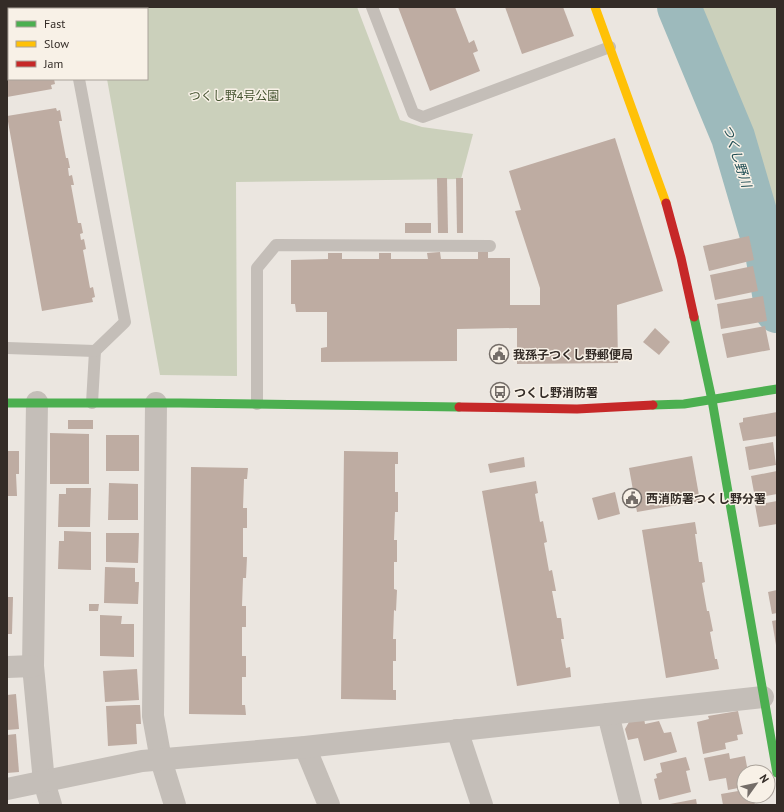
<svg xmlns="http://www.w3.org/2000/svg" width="784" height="812" font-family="'PT Sans','Noto Sans JP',sans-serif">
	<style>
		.green { fill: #cbd0bb }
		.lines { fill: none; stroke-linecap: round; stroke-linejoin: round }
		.river { stroke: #9dbabc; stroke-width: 44 }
		.building { fill: #beaca2 }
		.lane { stroke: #c4beb8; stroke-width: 12 }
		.street { stroke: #c4beb8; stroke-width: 22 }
		.fast { stroke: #4caf50; stroke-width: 9 }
		.slow { stroke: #ffc107; stroke-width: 9 }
		.jam { stroke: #c62828; stroke-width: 9 }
		.labels { text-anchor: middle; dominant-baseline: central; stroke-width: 3; stroke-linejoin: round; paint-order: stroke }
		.park-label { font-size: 12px; fill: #42512d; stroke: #f8f1e7 }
		.poi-label { font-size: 12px; font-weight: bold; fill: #342c27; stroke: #f8f1e7; text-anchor: start }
		.water-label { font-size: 13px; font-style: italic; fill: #1f4d54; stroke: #f8f1e7 }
	</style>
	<rect width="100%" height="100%" fill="#ebe6e0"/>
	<g class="green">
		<polygon points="94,7 357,7 400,120 422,127 473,134 461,179 236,182 237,376 160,375 107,79 147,79 147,9 94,9"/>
		<polygon points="696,7 777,7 777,255 732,97"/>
	</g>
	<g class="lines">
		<polyline class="river" points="679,7 733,137 767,253 777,311"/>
	</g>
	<g class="building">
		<polygon points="7,7 36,7 37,9 9,9 9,79 54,79 55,84 51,85 52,89 7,97"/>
		<polygon points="398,7 455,7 469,43 474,40 478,51 473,53 480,71 430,91"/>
		<polygon points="505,7 563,7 574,36 522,54"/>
		<polygon points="56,108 57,111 60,110 62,121 59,121 66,158 68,158 70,168 68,168 69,176 72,175 74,185 71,185 78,223 81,223 83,233 80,234 81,240 84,239 86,249 83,250 90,288 93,287 95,297 92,298 93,302 42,311 7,116"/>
		<polygon points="615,138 663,291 617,305 618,363 517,364 517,328 457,329 457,361 321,362 321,348 327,347 327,312 296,312 295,304 291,304 291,260 328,259 328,253 342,253 342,259 379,259 379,253 391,253 391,259 428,259 427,253 440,252 441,259 478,259 478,252 488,252 488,258 510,258 510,305 540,305 540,288 515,211 521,210 509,171"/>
		<polygon points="437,178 447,178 448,233 438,233"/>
		<polygon points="456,178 463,178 463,233 457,233"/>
		<rect x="405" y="223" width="26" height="10"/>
		<polygon points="749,236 754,260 709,271 703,246"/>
		<polygon points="753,266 758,291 715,300 710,275"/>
		<polygon points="763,296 767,321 721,329 717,304"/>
		<polygon points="765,326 770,350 727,358 722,334"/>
		<polygon points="655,328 670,342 659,355 643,342"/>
		<polygon points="777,412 777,436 743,441 739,423 743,422 743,418"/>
		<rect x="68" y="420" width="25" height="9"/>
		<polygon points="50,433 89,434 89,484 50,484"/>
		<rect x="106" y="435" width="33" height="36"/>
		<polygon points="773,442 776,465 749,470 745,447"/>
		<polygon points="7,451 19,451 19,474 16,474 17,496 7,496"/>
		<polygon points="344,451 398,452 398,464 395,464 395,492 398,492 398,512 395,512 394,540 397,540 397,562 394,562 394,589 397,590 396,611 394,610 393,639 396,639 396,661 393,661 393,690 396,690 396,700 341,699"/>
		<polygon points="692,456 700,501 637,512 629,468"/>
		<polygon points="524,457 525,467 490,473 488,464"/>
		<polygon points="191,467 248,468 247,479 244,479 243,508 247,508 247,528 243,528 243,557 247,557 246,578 243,578 242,606 246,606 246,627 242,627 242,656 246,656 246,677 242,677 242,705 245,705 246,715 189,714"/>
		<polygon points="777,471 777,494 755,498 751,476"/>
		<polygon points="536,481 538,493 535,494 540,522 543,521 547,542 544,543 549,571 552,570 556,591 552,591 557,618 561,618 564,639 561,639 566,668 570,667 571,677 517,686 482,491"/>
		<polygon points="109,483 138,484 138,520 108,520"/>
		<polygon points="66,488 91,488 90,527 58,527 59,494 66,494"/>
		<polygon points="615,492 620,514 598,520 592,498"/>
		<polygon points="777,501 777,524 759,527 755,505"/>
		<polygon points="695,522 697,534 695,534 699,562 702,562 705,582 702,583 707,611 709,611 713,631 710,632 715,659 717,659 719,669 666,678 642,530"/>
		<polygon points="64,531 91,532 91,570 58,569 59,541 64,541"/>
		<polygon points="106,533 139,533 138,563 106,562"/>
		<polygon points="105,567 135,568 135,582 139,582 138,604 104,603"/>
		<polygon points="777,590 777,613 772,614 768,592"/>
		<polygon points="7,597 13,597 12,634 7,634"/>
		<polygon points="89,604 99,604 98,611 89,611"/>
		<polygon points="100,615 122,616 121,624 134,624 134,657 100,656"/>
		<polygon points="777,620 777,645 776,645 772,621"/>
		<polygon points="137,669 139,700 105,702 103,671"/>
		<polygon points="16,694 19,729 7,730 7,695"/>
		<polygon points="135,705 140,705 141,724 136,724 137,744 108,746 106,706"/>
		<polygon points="738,711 743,734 737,735 738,740 725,743 726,749 703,754 697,722 709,719 708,716"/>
		<polygon points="644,718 645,724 659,721 664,733 671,732 677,752 644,761 638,738 628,740 625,729 629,722"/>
		<polygon points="16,734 19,772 7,773 7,735"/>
		<polygon points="729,753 730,759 745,756 748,772 744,772 744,780 742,780 743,787 728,790 726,778 709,781 704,758"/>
		<polygon points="686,757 690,770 686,771 691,792 659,800 654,779 657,778 656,774 662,772 660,763"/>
		<polygon points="744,790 744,796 753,796 755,805 723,805 721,794"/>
		<polygon points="696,799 697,805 670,805 670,804"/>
	</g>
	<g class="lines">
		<g class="lane">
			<polyline points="65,7 65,9"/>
			<polyline points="372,7 413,113 423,117 610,47"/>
			<polyline points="79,79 125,322 95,351 92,403"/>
			<polyline points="7,348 95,351"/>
			<polyline points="257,404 257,268 276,245 490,246"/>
		</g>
		<g class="street">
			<polyline points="37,402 33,666 44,782 51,805"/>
			<polyline points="156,403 153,716 161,760 175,805"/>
			<polyline points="7,667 33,666"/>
			<polyline points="608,714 631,805"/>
			<polyline points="457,730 482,805"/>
			<polyline points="305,747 329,805"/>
			<polyline points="7,789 142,761 305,747 763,697"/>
		</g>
		<g class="fast">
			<polyline points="694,317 712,400 777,773"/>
			<polyline points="7,403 180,403 459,407"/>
			<polyline points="653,405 684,404 777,389"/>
		</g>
		<polyline class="slow" points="595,7 666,203"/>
		<g class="jam">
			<polyline points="666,203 681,258 694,317"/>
			<polyline points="459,407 577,409 653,405"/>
		</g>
	</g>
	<defs>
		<symbol id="civic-ring" viewBox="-11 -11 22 22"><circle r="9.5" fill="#f8f1e7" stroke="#746d68" stroke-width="1.5"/><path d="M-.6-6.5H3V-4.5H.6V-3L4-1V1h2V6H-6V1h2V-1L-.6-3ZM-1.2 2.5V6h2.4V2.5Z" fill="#746d68"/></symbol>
		<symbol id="bus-ring" viewBox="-11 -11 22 22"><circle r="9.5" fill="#f8f1e7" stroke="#746d68" stroke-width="1.5"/><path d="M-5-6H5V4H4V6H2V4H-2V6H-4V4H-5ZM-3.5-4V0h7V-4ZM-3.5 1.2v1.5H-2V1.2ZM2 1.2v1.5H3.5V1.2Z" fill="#746d68"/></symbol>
	</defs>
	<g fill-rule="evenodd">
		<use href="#civic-ring" x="488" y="343" width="22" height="22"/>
		<use href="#bus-ring" x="489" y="381" width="22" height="22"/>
		<use href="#civic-ring" x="621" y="487" width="22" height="22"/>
	</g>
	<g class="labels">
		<g class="park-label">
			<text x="234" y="95">つくし野4号公園</text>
		</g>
		<g class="poi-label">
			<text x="513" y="354">我孫子つくし野郵便局</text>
			<text x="514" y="392">つくし野消防署</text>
			<text x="646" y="498">西消防署つくし野分署</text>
		</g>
		<g class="water-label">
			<text transform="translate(737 156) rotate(72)">つくし野川</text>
		</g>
	</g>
	<rect width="784" height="812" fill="none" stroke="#342c27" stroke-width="16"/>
	<rect x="8" y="8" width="140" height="72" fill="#f8f1e7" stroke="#aaa29a"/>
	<rect x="16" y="21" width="20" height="6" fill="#4caf50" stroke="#aaa29a"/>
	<text x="44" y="28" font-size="12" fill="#342c27">Fast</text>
	<rect x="16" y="41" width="20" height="6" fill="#ffc107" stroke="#aaa29a"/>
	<text x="44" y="48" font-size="12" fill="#342c27">Slow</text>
	<rect x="16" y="61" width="20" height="6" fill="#c62828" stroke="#aaa29a"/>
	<text x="44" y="68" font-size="12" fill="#342c27">Jam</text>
	<g transform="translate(756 784) rotate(57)"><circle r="19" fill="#f8f1e7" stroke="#aaa29a"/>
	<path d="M0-3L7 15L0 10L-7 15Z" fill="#746d68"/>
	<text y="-6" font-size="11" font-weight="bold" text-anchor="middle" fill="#342c27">N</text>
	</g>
</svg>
